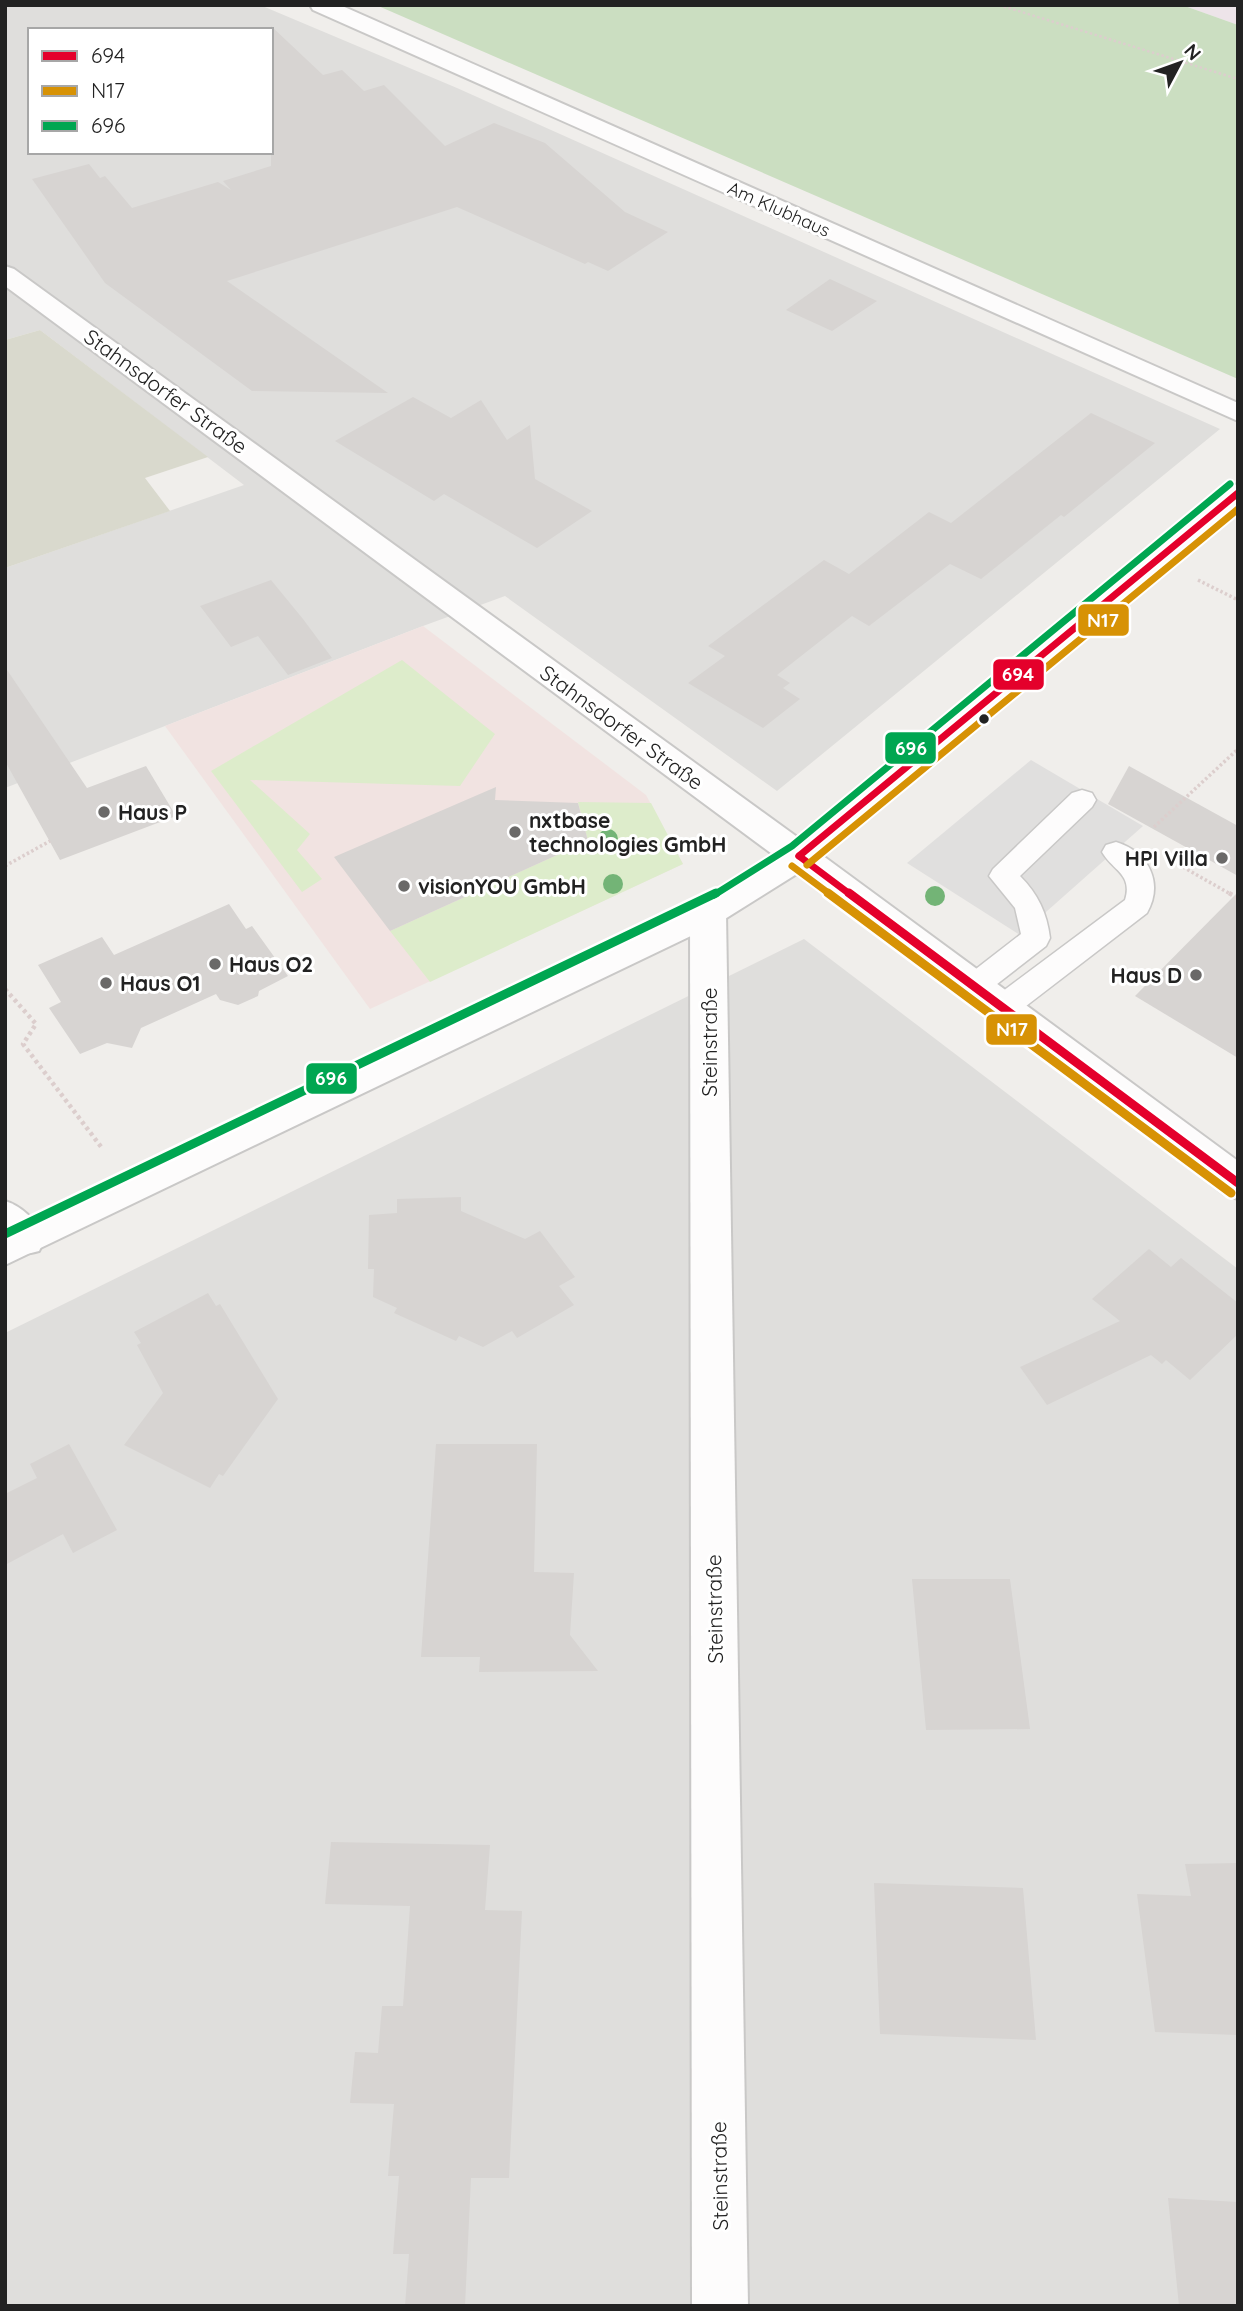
<svg xmlns="http://www.w3.org/2000/svg" width="1243" height="2311" font-family="Quicksand,sans-serif">
	<style>
		.residential { fill: #dfdedc; fill-rule: evenodd }
		.commercial { fill: #f1e3e1 }
		.industrial { fill: #ede4e9 }
		.construction { fill: #d9d9cd }
		.grass { fill: #ddeccb }
		.forest { fill: #cbdec1 }
		.parking { fill: #e0dfde }
		.building { fill: #d7d4d2 }
		.lines { fill: none; stroke-linecap: round; stroke-linejoin: round }
		.service-casing { stroke: #c9c8c7; stroke-width: 3 }
		.minor-casing { stroke: #c9c8c7; stroke-width: 4 }
		.tertiary-casing { stroke: #c9c8c7; stroke-width: 4 }
		.path-far2 { stroke: #dccecd; stroke-width: 2.5; stroke-dasharray: 2.5 2.5; stroke-linecap: butt }
		.path-far1 { stroke: #dccecd; stroke-width: 3.5; stroke-dasharray: 2.5 2.5; stroke-linecap: butt }
		.path { stroke: #dccecd; stroke-width: 4.5; stroke-dasharray: 3.5 3.5; stroke-linecap: butt }
		.service { fill: #fdfcfc; fill-rule: evenodd }
		.minor { fill: #fdfcfc; fill-rule: evenodd }
		.tertiary { fill: #fdfcfc; fill-rule: evenodd }
		.bus-1-far1-casing { stroke: #fff; stroke-width: 11 }
		.bus-1-casing { stroke: #fff; stroke-width: 14 }
		.bus-2-far1-casing { stroke: #fff; stroke-width: 11 }
		.bus-2-casing { stroke: #fff; stroke-width: 14 }
		.bus-3-far1-casing { stroke: #fff; stroke-width: 11 }
		.bus-3-casing { stroke: #fff; stroke-width: 14 }
		.bus-1-far1 { stroke: #e4002b; stroke-width: 7 }
		.bus-1 { stroke: #e4002b; stroke-width: 9 }
		.bus-2-far1 { stroke: #d79205; stroke-width: 7 }
		.bus-2 { stroke: #d79205; stroke-width: 9 }
		.bus-3-far1 { stroke: #00a651; stroke-width: 7 }
		.bus-3 { stroke: #00a651; stroke-width: 9 }
		.tree { fill: #73b476 }
		.bus-dot { fill: #222; stroke: #fff; stroke-width: 2.5 }
		.poi-dot { fill: #6a6968; stroke: #fff; stroke-width: 2.5 }
		.labels { text-anchor: middle; dominant-baseline: central; stroke-width: 6; stroke-linejoin: round; paint-order: stroke }
		.far-street-label { font-size: 18px; fill: #222; stroke: #fff }
		.street-label { font-size: 21px; fill: #222; stroke: #fff }
		.poi-label { font-size: 21px; font-weight: bold; fill: #222; stroke: #fff; text-anchor: start }
		.line-badge { stroke: #fff; stroke-width: 2.5 }
		.badge-label { font-size: 19px; text-anchor: middle; font-weight: bold; fill: #fff }
	</style>
	<rect width="100%" height="100%" fill="#f0eeeb"/>
	<g class="residential">
		<path d="M5,5H260L457,88L1220,429L777,791L505,596L423,626L5,788V568L244,485L40,330L5,340ZM30,30H271V152H30Z"/>
		<polygon points="804,939 1238,1269 1238,2306 5,2306 5,1333"/>
	</g>
	<polygon class="commercial" points="423,626 646,795 683,864 370,1009 165,726"/>
	<polygon class="industrial" points="1182,5 1238,5 1238,25"/>
	<polygon class="construction" points="40,330 208,457 145,478 170,511 5,568 5,340"/>
	<g class="grass">
		<polygon points="402,660 495,734 460,786 250,780 310,834 297,850 322,879 302,892 211,771"/>
		<polygon points="578,802 651,803 683,864 430,982 390,931 588,841"/>
	</g>
	<polygon class="forest" points="376,5 1182,5 1238,25 1238,379"/>
	<polygon class="parking" points="1031,760 1143,826 1020,935 907,863"/>
	<g class="building">
		<polygon points="271,26 323,75 342,70 364,91 384,85 445,146 494,123 545,143 625,212 668,232 608,271 588,262 585,264 457,207 227,281 388,393 252,391 105,283 32,179 89,164 100,178 105,176 132,208 218,182 231,190 223,181 271,166"/>
		<polygon points="830,279 877,301 832,331 786,310"/>
		<polygon points="413,397 451,418 481,400 507,440 530,425 535,479 592,511 537,548 444,494 434,501 335,441"/>
		<polygon points="1091,413 1155,443 1064,517 1061,515 981,579 950,564 869,626 852,616 777,675 790,683 783,688 800,699 763,728 688,683 725,656 708,646 824,560 849,574 929,512 951,523"/>
		<polygon points="271,580 303,619 332,658 288,675 258,636 231,647 200,606"/>
		<polygon points="5,667 87,788 146,766 176,816 60,860 5,761"/>
		<polygon points="1129,766 1238,826 1238,876 1108,804"/>
		<polygon points="496,787 495,800 578,803 588,841 390,931 334,857"/>
		<polygon points="1238,892 1238,1058 1135,996"/>
		<polygon points="229,904 246,929 252,926 288,976 259,991 258,996 238,1005 220,1000 216,994 141,1028 132,1048 107,1043 80,1054 49,1008 61,1002 38,965 102,937 114,955"/>
		<polygon points="461,1197 461,1211 525,1239 540,1231 575,1277 559,1286 574,1305 517,1338 512,1331 483,1347 459,1336 456,1341 394,1313 397,1308 373,1297 374,1269 368,1269 369,1215 397,1213 397,1199"/>
		<polygon points="1149,1249 1171,1267 1181,1258 1238,1303 1238,1334 1190,1380 1166,1360 1162,1364 1151,1355 1047,1405 1020,1367 1120,1321 1092,1299"/>
		<polygon points="208,1293 216,1306 220,1304 278,1399 223,1476 219,1474 210,1488 124,1445 163,1393 137,1345 141,1343 134,1332"/>
		<polygon points="69,1444 117,1530 73,1553 63,1534 5,1565 5,1494 37,1478 30,1464"/>
		<polygon points="436,1444 537,1444 534,1572 574,1573 570,1635 598,1671 479,1672 480,1657 421,1657"/>
		<polygon points="912,1579 1010,1579 1030,1729 926,1730"/>
		<polygon points="331,1842 490,1845 485,1910 522,1911 509,2178 471,2178 465,2306 405,2306 409,2254 393,2254 399,2176 388,2176 394,2104 350,2103 355,2052 378,2053 382,2006 403,2006 410,1906 325,1904"/>
		<polygon points="1238,1863 1238,2035 1155,2032 1137,1894 1191,1896 1185,1864"/>
		<polygon points="874,1883 1023,1888 1036,2040 880,2034"/>
		<polygon points="1168,2198 1238,2202 1238,2306 1179,2306"/>
	</g>
	<g class="lines">
		<defs>
			<g id="service">
				<path d="M1082,790L1092,793L1096,800L1092,807L1020,876C1038,894 1047,913 1050,938L1046,946L983,995L973,998L963,995L958,987L963,979L1021,934L1015,908L989,876L993,869L1072,793Z"/>
				<path d="M1116,842C1149,852 1164,883 1147,913L1013,1016L1002,1019L991,1016L987,1008L991,1000L1125,900C1133,874 1113,871 1102,852L1106,845Z"/>
			</g>
			<g id="minor">
				<polygon points="310,5 340,5 1238,403 1238,421 313,10"/>
				<polygon points="5,266 14,269 811,847 1238,1161 1238,1199 1224,1194 787,865 5,286"/>
				<polygon points="708,900 720,904 726,913 748,2306 692,2306 690,913 696,904"/>
				<path d="M5,1201C24,1207 36,1221 45,1239L39,1251C25,1255 16,1256 5,1244Z"/>
			</g>
			<polygon id="tertiary" points="1238,484 1238,508 811,865 720,922 5,1265 5,1229 696,904 787,847 1228,487"/>
		</defs>
		<use href="#service" class="service-casing"/>
		<use href="#minor" class="minor-casing"/>
		<use href="#tertiary" class="tertiary-casing"/>
		<polyline class="path-far2" points="999,5 1238,79"/>
		<g class="path-far1">
			<polyline points="1198,580 1238,600"/>
			<polyline points="1154,827 1238,749"/>
			<polyline points="5,866 50,841"/>
			<polyline points="1183,867 1232,895"/>
		</g>
		<g class="path">
			<polyline points="1229,893 1238,898"/>
			<polyline points="5,989 36,1024 23,1044 102,1148"/>
		</g>
		<use href="#service" class="service"/>
		<use href="#minor" class="minor"/>
		<use href="#tertiary" class="tertiary"/>
		<defs>
			<g id="bus-1-far1">
				<polyline points="799,856 1238,493"/>
				<polyline points="799,856 851,895"/>
			</g>
			<polyline id="bus-1" points="849,893 1238,1183"/>
			<g id="bus-2-far1">
				<polyline points="807,865 1238,509"/>
				<polyline points="792,866 831,895"/>
			</g>
			<polyline id="bus-2" points="828,893 1231,1193"/>
			<polyline id="bus-3-far1" points="714,895 792,846 1230,484"/>
			<polyline id="bus-3" points="5,1234 716,893"/>
		</defs>
		<use href="#bus-1-far1" class="bus-1-far1-casing"/>
		<use href="#bus-1" class="bus-1-casing"/>
		<use href="#bus-2-far1" class="bus-2-far1-casing"/>
		<use href="#bus-2" class="bus-2-casing"/>
		<use href="#bus-3-far1" class="bus-3-far1-casing"/>
		<use href="#bus-3" class="bus-3-casing"/>
		<use href="#bus-1-far1" class="bus-1-far1"/>
		<use href="#bus-1" class="bus-1"/>
		<use href="#bus-2-far1" class="bus-2-far1"/>
		<use href="#bus-2" class="bus-2"/>
		<use href="#bus-3-far1" class="bus-3-far1"/>
		<use href="#bus-3" class="bus-3"/>
	</g>
	<g class="tree">
		<circle cx="608" cy="839" r="10"/>
		<circle cx="613" cy="884" r="10"/>
		<circle cx="935" cy="896" r="10"/>
	</g>
	<circle class="bus-dot" cx="984" cy="719" r="6"/>
	<g class="poi-dot">
		<circle cx="104" cy="812" r="7"/>
		<circle cx="515" cy="832" r="7"/>
		<circle cx="1222" cy="858" r="7"/>
		<circle cx="404" cy="886" r="7"/>
		<circle cx="215" cy="964" r="7"/>
		<circle cx="1196" cy="975" r="7"/>
		<circle cx="106" cy="983" r="7"/>
	</g>
	<g class="labels">
		<g class="far-street-label">
			<text transform="translate(779 209) rotate(24)">Am Klubhaus</text>
		</g>
		<g class="street-label">
			<text transform="translate(166 391) rotate(36)">Stahnsdorfer Straße</text>
			<text transform="translate(622 727) rotate(36)">Stahnsdorfer Straße</text>
			<text transform="translate(709 1042) rotate(-90)">Steinstraße</text>
			<text transform="translate(714 1609) rotate(-91)">Steinstraße</text>
			<text transform="translate(719 2176) rotate(-91)">Steinstraße</text>
		</g>
		<g class="poi-label">
			<text x="118" y="812">Haus P</text>
			<text x="529" y="820">nxtbase<tspan x="529" dy="24">technologies GmbH</tspan></text>
			<text x="1208" y="858" text-anchor="end">HPI Villa</text>
			<text x="418" y="886">visionYOU GmbH</text>
			<text x="229" y="964">Haus O2</text>
			<text x="1182" y="975" text-anchor="end">Haus D</text>
			<text x="120" y="983">Haus O1</text>
		</g>
	</g>
	<g class="line-badge">
		<rect x="1077" y="603" width="53" height="34" rx="7" fill="#d79205"/>
		<rect x="992" y="658" width="53" height="33" rx="7" fill="#e4002b"/>
		<rect x="884" y="731" width="53" height="34" rx="7" fill="#00a651"/>
		<rect x="985" y="1013" width="53" height="33" rx="7" fill="#d79205"/>
		<rect x="305" y="1062" width="53" height="33" rx="7" fill="#00a651"/>
	</g>
	<g class="badge-label">
		<text x="1103" y="627">N17</text>
		<text x="1018" y="681">694</text>
		<text x="911" y="755">696</text>
		<text x="1012" y="1036">N17</text>
		<text x="331" y="1085">696</text>
	</g>
	<rect width="1243" height="2311" fill="none" stroke="#222222" stroke-width="14"/>
	<rect x="28" y="28" width="245" height="126" fill="#ffffff" stroke="#a7a7a7" stroke-width="2"/>
	<rect x="42" y="51" width="35" height="10" fill="#e4002b" stroke="#a7a7a7" stroke-width="2"/>
	<text x="91" y="63" font-size="21" fill="#222222">694</text>
	<rect x="42" y="86" width="35" height="10" fill="#d79205" stroke="#a7a7a7" stroke-width="2"/>
	<text x="91" y="98" font-size="21" fill="#222222">N17</text>
	<rect x="42" y="121" width="35" height="10" fill="#00a651" stroke="#a7a7a7" stroke-width="2"/>
	<text x="91" y="133" font-size="21" fill="#222222">696</text>
	<g transform="translate(1180 63) rotate(49)" stroke="#ffffff" stroke-width="5" paint-order="stroke">
	<path d="M0-5L12 26L0 18L-12 26Z" fill="#222222"/>
	<text y="-10" font-size="19" font-weight="bold" text-anchor="middle" fill="#222222">N</text>
	</g>
</svg>
